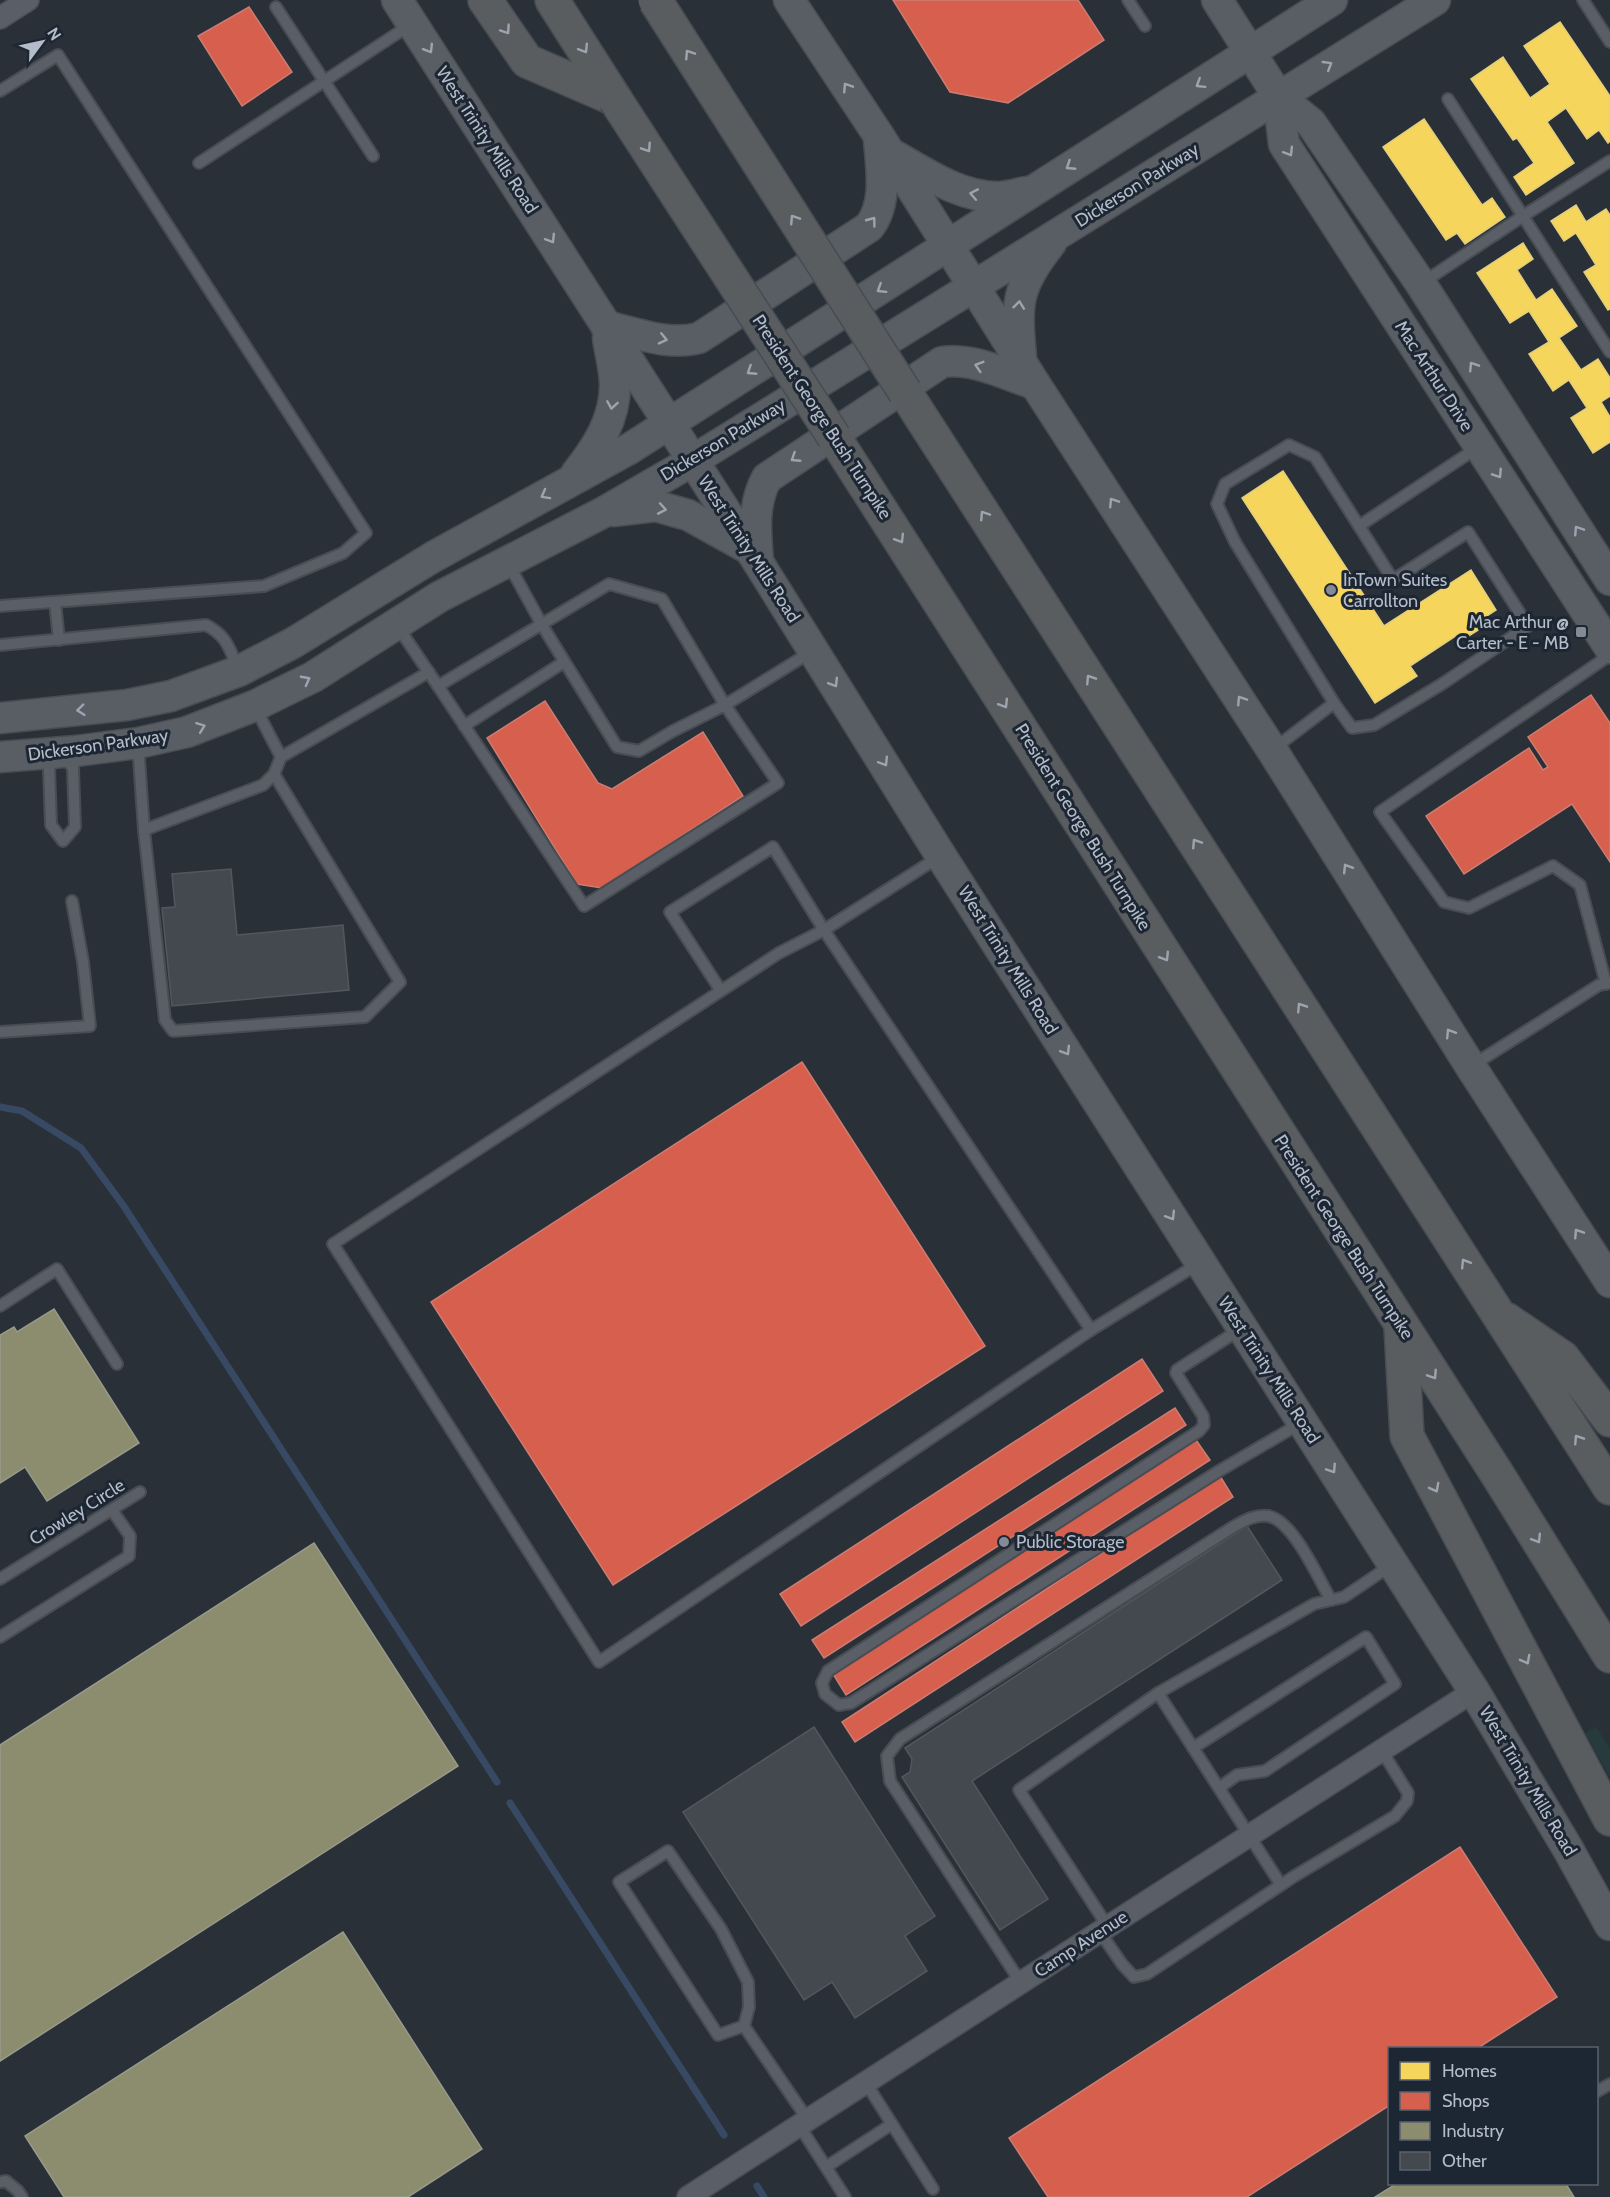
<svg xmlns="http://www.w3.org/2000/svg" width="1610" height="2197" font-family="Cabin,sans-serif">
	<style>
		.green { fill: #273a3e }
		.homes { fill: #f6d55c; stroke: #e2ce7d; stroke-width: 1.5 }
		.shops { fill: #d6604d; stroke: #cc7c72; stroke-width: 1.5 }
		.industry { fill: #8c8c6e; stroke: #989a89; stroke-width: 1.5 }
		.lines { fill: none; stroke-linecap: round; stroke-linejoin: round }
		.stream { stroke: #384963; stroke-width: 7 }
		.building { fill: #444950; stroke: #52575f; stroke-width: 1.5 }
		.lane-casing { stroke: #484c53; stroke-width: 14 }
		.street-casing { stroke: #484c53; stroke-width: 24 }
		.secondary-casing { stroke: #484c53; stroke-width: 33 }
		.highway-casing { stroke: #474c53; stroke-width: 36 }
		.lane { stroke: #5a5e66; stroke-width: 10 }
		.street { stroke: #5a5e66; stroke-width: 21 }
		.secondary { stroke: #595d64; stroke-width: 30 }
		.highway { stroke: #5a5d60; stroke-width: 33 }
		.highway-bridge-casing { stroke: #474c53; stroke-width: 36; stroke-linecap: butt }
		.highway-bridge { stroke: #5a5d60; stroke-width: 33 }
		.oneway { stroke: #9ea4af }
		.oneway2 { stroke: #9da4b0 }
		.poi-dot { fill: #848b96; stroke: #1d2633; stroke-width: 2 }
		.labels { text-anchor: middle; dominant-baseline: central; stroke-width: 6; stroke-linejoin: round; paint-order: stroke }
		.street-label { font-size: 18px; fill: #b4bcc9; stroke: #1d2633 }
		.poi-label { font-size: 18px; fill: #b4bcc9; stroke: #1d2633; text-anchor: start }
	</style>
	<rect width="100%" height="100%" fill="#2a3038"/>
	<polygon class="green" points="1596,1727 1610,1748 1610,1777 1585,1733"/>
	<g class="homes">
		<polygon points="1560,22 1610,96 1610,141 1608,143 1599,130 1587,139 1566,108 1547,122 1574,163 1526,195 1514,177 1534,163 1517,138 1513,140 1471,79 1503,57 1530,98 1550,84 1524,46"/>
		<polygon points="1424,119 1482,205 1492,198 1505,217 1465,244 1457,233 1446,240 1383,147"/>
		<polygon points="1576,205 1586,222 1606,209 1610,215 1610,309 1608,310 1584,272 1596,265 1576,233 1564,241 1551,221"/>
		<polygon points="1523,243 1533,259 1517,270 1536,300 1552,289 1577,326 1559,338 1581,370 1598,359 1610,378 1610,396 1601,402 1610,417 1610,442 1593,453 1571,418 1587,408 1569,380 1553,391 1529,354 1549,342 1529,311 1510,323 1477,273"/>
		<polygon points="1283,471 1384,626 1471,570 1496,610 1482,619 1486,625 1464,639 1460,633 1410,666 1417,676 1375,703 1242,498"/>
	</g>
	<g class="shops">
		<polygon points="893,0 1078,0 1104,40 1008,103 950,92"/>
		<polygon points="249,7 292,72 242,106 198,36"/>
		<polygon points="1591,695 1610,723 1610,862 1572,804 1464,874 1426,816 1529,748 1543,770 1548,767 1528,737"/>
		<polygon points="545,701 598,783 612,789 703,732 743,796 602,888 577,884 487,738"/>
		<polygon points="802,1062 985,1346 613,1585 431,1302"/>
		<polygon points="1142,1359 1163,1391 801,1626 780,1594"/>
		<polygon points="1175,1408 1186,1425 824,1658 812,1640"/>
		<polygon points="1196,1440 1210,1460 846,1695 833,1674"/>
		<polygon points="1220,1476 1233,1497 855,1742 842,1722"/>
		<polygon points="1460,1847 1557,1997 1478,2048 1390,2048 1390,2105 1247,2197 1048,2197 1009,2138"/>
	</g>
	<g class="industry">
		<polygon points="54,1309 139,1443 47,1501 25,1467 0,1483 0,1335 14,1327 17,1332"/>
		<polygon points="314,1543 458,1766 0,2061 0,1745"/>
		<polygon points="343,1932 482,2149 408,2197 64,2197 25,2136"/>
		<polygon points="1396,2184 1566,2184 1574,2197 1375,2197"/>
	</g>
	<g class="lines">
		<g class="stream">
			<polyline points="0,1107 22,1111 81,1148 123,1205 497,1782"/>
			<polyline points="510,1803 724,2135"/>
			<polyline points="757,2186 764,2197"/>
		</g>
	</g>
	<g class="building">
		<polygon points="231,869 237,935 343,925 349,990 172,1006 162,908 175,907 172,874"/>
		<polygon points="1247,1526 1282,1580 972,1781 1048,1899 1000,1930 902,1777 910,1772 912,1759 905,1748"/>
		<polygon points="814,1727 935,1916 905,1936 927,1971 855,2018 832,1982 804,2000 683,1812"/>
	</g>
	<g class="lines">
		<defs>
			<g id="lane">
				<polyline points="1128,0 1145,26"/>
				<polyline points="1583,0 1610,42"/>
				<polyline points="276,7 373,156"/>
				<polyline points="0,91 58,55 366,533 343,553 264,586 0,606"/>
				<polyline points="1448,99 1610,352"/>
				<polyline points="199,163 410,25"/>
				<polyline points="1422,283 1523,216 1610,161"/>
				<polyline points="508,563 542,625 617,747 639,751 673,731 725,705 778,783 584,906 438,686 609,584 662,599 725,705 811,652"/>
				<polyline points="55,602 59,640"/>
				<polyline points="398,627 438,686"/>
				<path d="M0,645L206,625C227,636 229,648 238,668"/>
				<polyline points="1334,703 1352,728 1374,725 1442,684 1528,626 1468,532 1393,580 1359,526"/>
				<polyline points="464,726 564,662"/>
				<polyline points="138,744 144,830 165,1020 173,1031 365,1017 400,982 274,774"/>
				<polyline points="1272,750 1334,703 1235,542 1217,504 1225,484 1289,445 1315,457 1359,526 1477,448"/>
				<polygon points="61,752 73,768 75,827 63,841 51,825 49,768"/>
				<polyline points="281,757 429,672"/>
				<polyline points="144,830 263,785 274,774 281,757 255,707"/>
				<polyline points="939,857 824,930 1091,1330 1198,1264"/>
				<polyline points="1606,984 1580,885 1553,866 1469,908 1444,902 1380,812 1610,655"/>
				<polyline points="721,991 670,912 773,847 824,930 779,953 333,1244 599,1662 1091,1330"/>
				<polyline points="0,1032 90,1026 83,962 72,901"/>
				<polyline points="1473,1065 1599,985 1610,983"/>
				<polyline points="0,1306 57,1269 117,1364"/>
				<polyline points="1239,1330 1177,1370 1176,1373 1203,1416 1204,1425 1199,1431 828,1671 822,1683 825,1694 839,1705 851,1703 1219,1471 1301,1423"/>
				<polyline points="0,1579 140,1492"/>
				<polyline points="0,1637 129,1556 130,1536 112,1510"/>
				<polyline points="1158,1693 1314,1604 1344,1597 1390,1566"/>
				<polyline points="1193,1748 1366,1637 1395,1684 1265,1771 1237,1775 1219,1788"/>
				<polyline points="1108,1927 1019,1790 1158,1693 1281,1885"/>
				<polyline points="1100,1932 1122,1964 1134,1977 1147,1974 1293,1877 1395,1816 1407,1801 1408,1793 1382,1751"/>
				<path d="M1021,1983L890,1781L887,1756L900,1739L1233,1527C1244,1521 1255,1514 1268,1516C1293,1520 1318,1578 1331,1600"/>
				<polyline points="744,2026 718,2035 619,1882 668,1851 721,1929 748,1982 749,2007 744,2026 808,2120"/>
				<polyline points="866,2083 933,2189"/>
				<polyline points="1596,2092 1610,2084"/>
				<polyline points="799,2125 845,2197"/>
				<polyline points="826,2167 892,2124"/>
				<polyline points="0,2182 6,2181 18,2191 22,2197"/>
			</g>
			<g id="street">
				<polyline points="0,18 28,0"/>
				<polyline points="688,2197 1474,1691"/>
			</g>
			<g id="secondary">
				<polyline points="397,0 758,562 941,856 1474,1691 1568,1849 1610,1925"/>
				<polyline points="789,0 879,136 1035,384 1272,750 1471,1067 1610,1282"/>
				<polyline points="1217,0 1278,96 1311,123 1421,284 1610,580"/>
				<polyline points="1278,96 1284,144 1610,648"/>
				<path d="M895,156C927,174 960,197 998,197C1007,197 1017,194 1026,192"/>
				<path d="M606,326C636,333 668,346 699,338L869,227C888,203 881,168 879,139"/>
				<path d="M1021,357C1016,303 1016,287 1051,243"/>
				<path d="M576,474C597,447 615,420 615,385C615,370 610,353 608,338"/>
				<polyline points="613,511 656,506 688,515 744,546"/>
				<path d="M758,562C756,533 752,504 767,478L942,362C973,357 1006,375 1035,384"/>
				<polyline points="0,718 127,705 171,696 239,671 293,643 433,557 629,449 1332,0"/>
				<polyline points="0,757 76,751 138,743 187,732 254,706 313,677 439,597 604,512 692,461 1435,0"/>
			</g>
			<g id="highway">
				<polyline points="485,0 527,61 615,99"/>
				<polyline points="552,0 615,99"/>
				<polyline points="905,392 1610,1488"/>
				<polyline points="834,437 1499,1477 1610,1656"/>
				<polyline points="1507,1320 1563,1358 1610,1420"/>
				<polyline points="1401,1327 1407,1436 1610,1819"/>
			</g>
		</defs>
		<use href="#lane" class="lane-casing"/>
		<use href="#street" class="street-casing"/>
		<use href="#secondary" class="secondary-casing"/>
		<use href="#highway" class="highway-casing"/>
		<use href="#lane" class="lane"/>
		<use href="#street" class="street"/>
		<use href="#secondary" class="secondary"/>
		<use href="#highway" class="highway"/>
		<defs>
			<g id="highway-bridge">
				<polyline points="655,0 905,392"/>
				<polyline points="615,99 834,437"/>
			</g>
		</defs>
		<use href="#highway-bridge" class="highway-bridge-casing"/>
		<use href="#highway-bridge" class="highway-bridge"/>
	</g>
	<defs><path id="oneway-chevron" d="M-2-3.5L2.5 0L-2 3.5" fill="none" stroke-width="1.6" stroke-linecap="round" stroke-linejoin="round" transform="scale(1.5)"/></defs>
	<g class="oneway">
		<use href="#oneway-chevron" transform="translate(506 30) rotate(56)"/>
		<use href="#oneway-chevron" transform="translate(584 49) rotate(58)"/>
		<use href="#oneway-chevron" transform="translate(689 54) rotate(-123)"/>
		<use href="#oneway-chevron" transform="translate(647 148) rotate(57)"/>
		<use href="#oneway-chevron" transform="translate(794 219) rotate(-123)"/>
		<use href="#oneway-chevron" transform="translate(984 515) rotate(-123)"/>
		<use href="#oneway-chevron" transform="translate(900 539) rotate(58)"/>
		<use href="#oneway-chevron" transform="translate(1090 679) rotate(-123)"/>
		<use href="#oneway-chevron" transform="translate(1004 704) rotate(58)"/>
		<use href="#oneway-chevron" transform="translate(1196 843) rotate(-123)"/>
		<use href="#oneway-chevron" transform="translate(1165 957) rotate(58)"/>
		<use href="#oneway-chevron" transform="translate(1301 1007) rotate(-123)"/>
		<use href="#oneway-chevron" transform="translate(1465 1263) rotate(-122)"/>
		<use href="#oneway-chevron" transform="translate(1433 1375) rotate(57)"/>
		<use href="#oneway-chevron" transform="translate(1578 1439) rotate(-123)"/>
		<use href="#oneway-chevron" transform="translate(1435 1488) rotate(62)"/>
		<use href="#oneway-chevron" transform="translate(1537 1539) rotate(58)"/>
		<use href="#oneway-chevron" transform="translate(1526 1660) rotate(62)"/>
	</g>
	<g class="oneway2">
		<use href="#oneway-chevron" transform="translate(429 49) rotate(58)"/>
		<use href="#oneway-chevron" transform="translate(1328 65) rotate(-31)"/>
		<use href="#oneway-chevron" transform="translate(1200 84) rotate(148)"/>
		<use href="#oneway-chevron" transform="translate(847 87) rotate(-123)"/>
		<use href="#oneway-chevron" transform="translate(1289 152) rotate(58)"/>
		<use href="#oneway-chevron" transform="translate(1070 166) rotate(147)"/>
		<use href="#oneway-chevron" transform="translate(974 194) rotate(-169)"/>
		<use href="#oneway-chevron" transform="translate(872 221) rotate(-53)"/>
		<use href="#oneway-chevron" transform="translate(551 239) rotate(58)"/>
		<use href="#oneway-chevron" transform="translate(881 289) rotate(148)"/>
		<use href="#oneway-chevron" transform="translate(1019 305) rotate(-83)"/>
		<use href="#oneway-chevron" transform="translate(663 339) rotate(13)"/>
		<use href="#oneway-chevron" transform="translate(979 366) rotate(-163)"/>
		<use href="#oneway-chevron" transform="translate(1473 366) rotate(-123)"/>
		<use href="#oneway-chevron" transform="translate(751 371) rotate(147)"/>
		<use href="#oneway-chevron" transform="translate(612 405) rotate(99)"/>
		<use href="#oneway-chevron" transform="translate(795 458) rotate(147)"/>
		<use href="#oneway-chevron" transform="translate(1498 474) rotate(57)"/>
		<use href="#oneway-chevron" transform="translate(545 495) rotate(151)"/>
		<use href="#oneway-chevron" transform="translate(1113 502) rotate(-123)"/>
		<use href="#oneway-chevron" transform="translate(662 509) rotate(10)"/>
		<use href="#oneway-chevron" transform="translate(1578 530) rotate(-123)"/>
		<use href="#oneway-chevron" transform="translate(306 680) rotate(-28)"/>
		<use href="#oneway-chevron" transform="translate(834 683) rotate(58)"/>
		<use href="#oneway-chevron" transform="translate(1241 700) rotate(-123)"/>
		<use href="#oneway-chevron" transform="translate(81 710) rotate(174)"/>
		<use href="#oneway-chevron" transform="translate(201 727) rotate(-21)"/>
		<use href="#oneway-chevron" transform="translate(884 762) rotate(58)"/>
		<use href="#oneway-chevron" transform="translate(1347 868) rotate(-122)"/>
		<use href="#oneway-chevron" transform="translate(1450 1033) rotate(-122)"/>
		<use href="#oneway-chevron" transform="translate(1066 1051) rotate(58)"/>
		<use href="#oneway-chevron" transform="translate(1171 1216) rotate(58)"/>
		<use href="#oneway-chevron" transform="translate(1578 1233) rotate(-123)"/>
		<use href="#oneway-chevron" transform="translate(1332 1469) rotate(57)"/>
	</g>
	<g class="poi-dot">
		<circle cx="1331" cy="590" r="6"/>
		<rect x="1575" y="626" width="12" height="12" rx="3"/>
		<circle cx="1004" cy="1542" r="6"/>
	</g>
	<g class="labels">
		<g class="street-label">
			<text transform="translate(487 140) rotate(57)">West Trinity Mills Road</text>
			<text transform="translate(1137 185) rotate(-32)">Dickerson Parkway</text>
			<text transform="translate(1434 376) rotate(57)">Mac Arthur Drive</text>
			<text transform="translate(822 417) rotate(57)">President George Bush Turnpike</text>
			<text transform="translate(723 440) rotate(-31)">Dickerson Parkway</text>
			<text transform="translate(749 549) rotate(57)">West Trinity Mills Road</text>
			<text transform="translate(98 745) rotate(-8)">Dickerson Parkway</text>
			<text transform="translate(1083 827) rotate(58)">President George Bush Turnpike</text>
			<text transform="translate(1008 960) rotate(58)">West Trinity Mills Road</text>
			<text transform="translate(1344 1237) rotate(57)">President George Bush Turnpike</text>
			<text transform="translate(1269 1370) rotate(57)">West Trinity Mills Road</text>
			<text transform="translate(77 1512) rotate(-32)">Crowley Circle</text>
			<text transform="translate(1528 1781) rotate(59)">West Trinity Mills Road</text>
			<text transform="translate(1081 1944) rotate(-33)">Camp Avenue</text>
		</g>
		<g class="poi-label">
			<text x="1343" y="580">InTown Suites<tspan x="1343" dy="21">Carrollton</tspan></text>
			<text x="1569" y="622" text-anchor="end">Mac Arthur @<tspan x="1569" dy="21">Carter - E - MB</tspan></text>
			<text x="1016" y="1542">Public Storage</text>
		</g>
	</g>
	<rect x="1388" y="2047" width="210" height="138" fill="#1d2633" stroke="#59626f" stroke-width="1.5"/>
	<rect x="1400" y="2062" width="30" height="18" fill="#f6d55c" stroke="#59626f" stroke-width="1.5"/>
	<text x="1442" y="2077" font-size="18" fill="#b4bcc9">Homes</text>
	<rect x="1400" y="2092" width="30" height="18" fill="#d6604d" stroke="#59626f" stroke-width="1.5"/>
	<text x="1442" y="2107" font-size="18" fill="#b4bcc9">Shops</text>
	<rect x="1400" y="2122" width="30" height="18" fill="#8c8c6e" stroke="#59626f" stroke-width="1.5"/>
	<text x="1442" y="2137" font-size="18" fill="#b4bcc9">Industry</text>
	<rect x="1400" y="2152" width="30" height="18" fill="#444950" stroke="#59626f" stroke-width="1.5"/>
	<text x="1442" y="2167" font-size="18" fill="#b4bcc9">Other</text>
	<g transform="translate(42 42) rotate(57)" stroke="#1d2633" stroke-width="4.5" paint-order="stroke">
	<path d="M0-4.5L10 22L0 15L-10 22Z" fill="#b4bcc9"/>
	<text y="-9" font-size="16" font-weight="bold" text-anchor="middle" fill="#b4bcc9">N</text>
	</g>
</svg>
